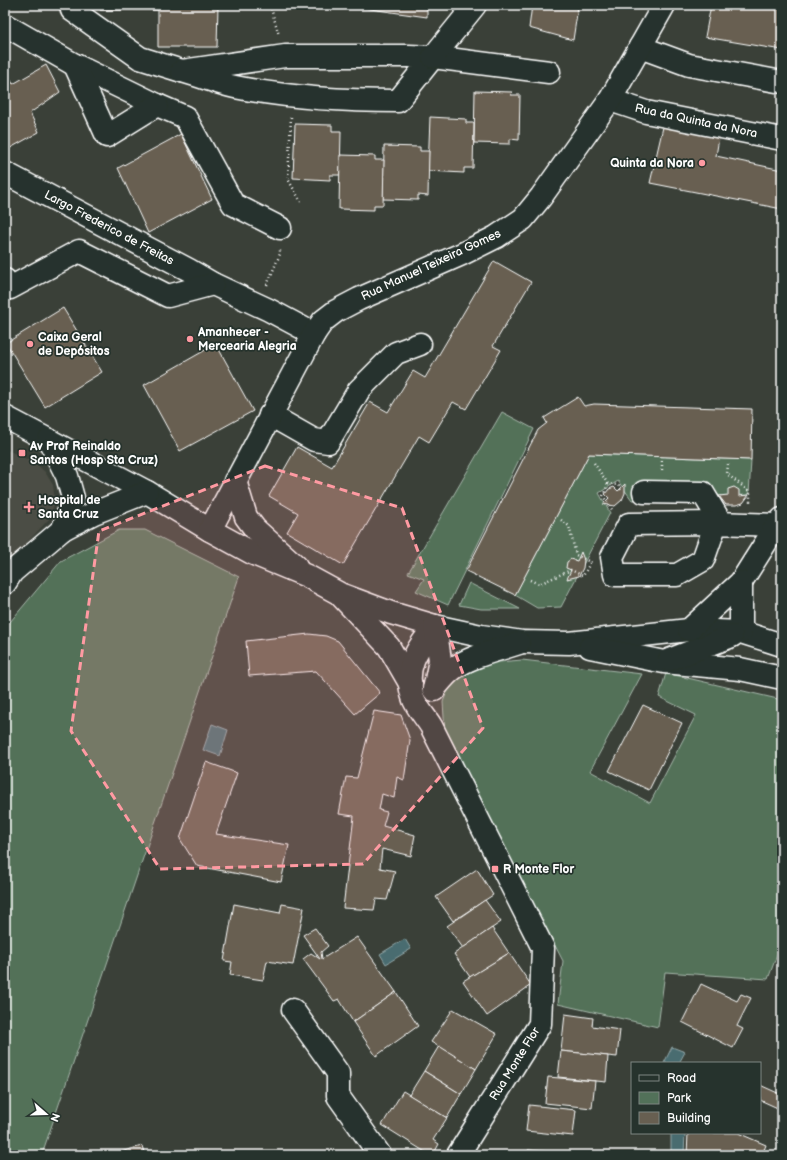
<svg xmlns="http://www.w3.org/2000/svg" width="787" height="1160" font-family="'Balsamiq Sans',sans-serif">
	<style>
		.built { fill: #4c4d44 }
		.green { fill: #527159; stroke: #a8b8ac }
		.water { fill: #496c70; stroke: #92a7a9 }
		.building { fill: #675f51; stroke: #fff }
		.lines { fill: none; stroke-linecap: round; stroke-linejoin: round }
		.minor-casing { stroke: #fff; stroke-width: 25 }
		.path { stroke: #fff; stroke-width: 2.5; stroke-dasharray: 1 3; stroke-linecap: butt }
		.minor { stroke: #26332d; stroke-width: 22 }
		.marked { fill: #ff9aa2; fill-opacity: 0.2; stroke: #ff9aa2; stroke-width: 3; stroke-dasharray: 8 5; stroke-linejoin: round }
		.poi-dot { fill: #ff9aa2; stroke: #26332d; stroke-width: 1.5 }
		.labels { text-anchor: middle; dominant-baseline: central; stroke-width: 3.5; stroke-linejoin: round; paint-order: stroke }
		.street-label { font-size: 12px; fill: #fff; stroke: #26332d }
		.poi-label { font-size: 12px; font-weight: bold; fill: #fff; stroke: #26332d; text-anchor: start }
	</style>
	<rect width="100%" height="100%" fill="#3a4038"/>
	<filter id="ink" filterUnits="userSpaceOnUse"><feTurbulence type="fractalNoise" baseFrequency=".025" numOctaves="2"/><feDisplacementMap in="SourceGraphic" scale="8" xChannelSelector="R" yChannelSelector="G"/><feConvolveMatrix kernelMatrix="1 2 1 2 8 2 1 2 1" color-interpolation-filters="sRGB"/></filter>
	<g filter="url(#ink)">
		<polygon class="built" points="5,449 35,463 45,472 53,485 55,502 49,519 5,566"/>
		<g class="green">
			<polygon points="502,412 534,429 448,605 416,591 424,579 408,573"/>
			<polygon points="589,454 751,460 749,495 719,496 709,482 637,484 637,500 632,500 618,481 599,493 610,513 561,607 537,608 515,595"/>
			<polygon points="119,530 145,530 239,577 43,1151 27,1155 5,1155 5,628 61,561"/>
			<polygon points="469,583 520,609 481,609 459,605"/>
			<polygon points="522,660 642,674 590,771 650,803 696,715 659,697 666,673 782,700 782,941 768,979 665,972 658,1027 558,1004 563,961 445,732 443,702 452,679 476,664"/>
		</g>
		<g class="water">
			<polygon points="212,724 228,730 220,756 203,750"/>
			<polygon points="405,939 411,949 386,964 380,954"/>
			<polygon points="672,1047 685,1052 679,1063 664,1063"/>
			<polygon points="671,1133 685,1133 684,1155 671,1155"/>
		</g>
		<g class="building">
			<polygon points="100,5 218,5 217,47 158,47 158,10 100,10"/>
			<polygon points="363,5 427,5 427,17 363,8"/>
			<polygon points="532,5 597,5 597,8 578,7 573,40 529,28"/>
			<polygon points="711,5 782,5 782,50 705,37"/>
			<polygon points="46,65 60,92 30,113 39,132 5,151 5,70 13,84"/>
			<polygon points="475,91 512,92 511,95 520,95 519,140 510,139 510,144 474,143"/>
			<polygon points="430,117 466,119 466,123 474,123 473,168 464,168 464,173 428,171"/>
			<polygon points="295,124 332,125 332,131 341,131 340,175 330,175 330,180 293,178"/>
			<polygon points="663,127 719,138 716,156 782,170 782,209 650,183"/>
			<polygon points="181,134 212,199 148,233 118,168"/>
			<polygon points="384,146 420,147 420,151 429,151 428,196 418,195 418,200 383,199"/>
			<polygon points="340,155 375,156 375,160 384,160 383,205 374,205 374,210 339,209"/>
			<polygon points="494,261 531,282 493,346 501,350 466,409 453,402 429,442 419,436 343,565 287,532 298,513 269,496 297,447 332,467 370,402 388,412 413,371 425,378"/>
			<polygon points="63,308 102,372 45,407 6,343"/>
			<polygon points="216,344 253,411 180,451 144,385"/>
			<polygon points="578,397 584,406 594,404 752,409 751,460 589,454 515,595 466,571 538,430 547,423 544,418"/>
			<polygon points="625,484 625,493 622,500 615,506 603,504 609,498 605,494 609,489 614,487 618,491"/>
			<polygon points="734,487 739,490 739,496 749,495 743,503 736,505 726,505 719,496 728,495 728,489"/>
			<polygon points="581,552 584,560 583,568 579,576 567,579 571,570 566,568 567,562 571,559 577,561"/>
			<polygon points="309,634 326,636 338,641 380,693 355,714 316,671 249,676 246,641"/>
			<polygon points="643,705 682,723 649,790 609,771"/>
			<polygon points="374,711 401,715 410,740 404,780 397,777 394,798 382,794 379,810 387,812 383,826 415,835 411,856 382,849 380,868 395,871 387,900 376,899 374,910 343,908 354,816 339,814 346,777 357,778"/>
			<polygon points="206,762 237,773 216,834 289,845 281,882 197,866 180,839"/>
			<polygon points="477,869 493,895 453,921 436,897"/>
			<polygon points="485,900 501,922 463,948 447,926"/>
			<polygon points="234,904 280,913 282,904 304,908 293,965 267,961 263,980 230,975 232,962 224,961"/>
			<polygon points="315,928 328,946 321,952 322,959 357,937 396,992 353,1022 339,999 334,1001 303,959 311,953 320,959 303,935"/>
			<polygon points="492,928 509,953 470,977 454,954"/>
			<polygon points="509,953 531,985 487,1016 463,981"/>
			<polygon points="701,984 737,1001 741,994 751,998 737,1026 743,1029 733,1048 682,1022"/>
			<polygon points="396,992 418,1026 376,1056 353,1022"/>
			<polygon points="453,1009 497,1034 476,1069 431,1042"/>
			<polygon points="565,1014 593,1018 592,1026 620,1030 617,1057 561,1051"/>
			<polygon points="439,1046 476,1069 461,1094 424,1071"/>
			<polygon points="561,1051 608,1056 606,1082 558,1077"/>
			<polygon points="424,1071 461,1094 447,1118 409,1095"/>
			<polygon points="548,1077 595,1081 592,1108 545,1103"/>
			<polygon points="760,1085 782,1095 782,1110 760,1100"/>
			<polygon points="403,1091 447,1118 433,1140 439,1144 433,1155 430,1155 382,1125"/>
			<polygon points="529,1105 576,1110 573,1136 526,1131"/>
			<polygon points="688,1133 738,1133 766,1145 762,1155 687,1155"/>
			<polygon points="142,1146 145,1155 109,1155"/>
			<polygon points="528,1150 552,1152 552,1155 528,1155"/>
		</g>
		<g class="lines">
			<defs>
				<g id="minor">
					<polyline points="71,5 72,10 140,58 182,71"/>
					<polyline points="5,25 75,65 157,105 185,117 233,204 280,228"/>
					<polyline points="640,47 689,65 782,82"/>
					<path d="M285,56H409L433,57L398,101C343,101 289,98 235,87C217,83 200,76 182,71Z"/>
					<polyline points="433,57 549,72"/>
					<polyline points="433,57 475,5"/>
					<polyline points="75,65 107,136 157,105"/>
					<polyline points="610,100 646,112 782,139"/>
					<polyline points="5,173 189,270 213,284 269,310 314,334"/>
					<polyline points="5,280 10,288 79,251 168,296 213,284"/>
					<polyline points="270,415 314,440 328,442 359,390 396,353 420,344"/>
					<polyline points="5,417 147,492 210,530 254,554 307,576 340,594 391,613 435,626 481,636 522,642 569,643 689,630 741,632 782,645"/>
					<polyline points="49,440 67,476 73,498 63,529"/>
					<polyline points="235,481 246,517 255,529 296,566"/>
					<polyline points="644,492 703,493 721,523"/>
					<polyline points="716,523 703,560 677,575 615,575 612,557 629,524 716,523 777,525"/>
					<polyline points="210,530 314,334 323,321 336,311 359,299 462,254 496,237 523,219 541,197 610,100 664,5"/>
					<polyline points="5,583 12,572 63,529 94,513 147,492"/>
					<polyline points="342,597 389,647 411,685"/>
					<path d="M435,626C417,649 402,668 414,700C418,709 426,718 431,726L543,948L540,1024L458,1155"/>
					<polyline points="689,630 741,582 777,525 782,519"/>
					<polyline points="741,632 741,582"/>
					<polyline points="590,647 664,662 740,669 782,678"/>
					<polyline points="669,660 732,636"/>
					<path d="M434,689C440,682 446,674 453,669C470,656 499,650 519,643"/>
					<polyline points="434,690 440,660 435,626"/>
					<polyline points="293,1010 338,1073 338,1096 380,1155"/>
				</g>
			</defs>
			<use href="#minor" class="minor-casing"/>
			<g class="path">
				<polyline points="270,5 279,35"/>
				<polyline points="291,117 288,179 301,202"/>
				<polyline points="267,285 280,254 280,249"/>
				<polyline points="662,461 662,472"/>
				<polyline points="594,463 608,484 618,485 622,492"/>
				<polyline points="728,464 727,474 750,492 750,504"/>
				<polyline points="608,484 603,496 613,511"/>
				<polyline points="561,520 569,526 576,555 592,563"/>
				<polyline points="530,580 539,584 571,570 583,576 590,563"/>
			</g>
			<use href="#minor" class="minor"/>
		</g>
	</g>
	<path class="marked" d="M265,466L402,508L483,728L363,864L160,869L71,731L99,531Z"/>
	<g class="poi-dot">
		<circle cx="702" cy="163" r="4"/>
		<circle cx="190" cy="339" r="4"/>
		<circle cx="30" cy="344" r="4"/>
		<rect x="18" y="449" width="8" height="8" rx="2"/>
		<path d="M27 501h4v4h4v4h-4v4h-4v-4h-4v-4h4z"/>
		<rect x="491" y="865" width="8" height="8" rx="2"/>
	</g>
	<g class="labels">
		<g class="street-label">
			<text transform="translate(696 121) rotate(12)">Rua da Quinta da Nora</text>
			<text transform="translate(109 228) rotate(28)">Largo Frederico de Freitas</text>
			<text transform="translate(431 265) rotate(-25)">Rua Manuel Teixeira Gomes</text>
			<text transform="translate(515 1064) rotate(-58)">Rua Monte Flor</text>
		</g>
		<g class="poi-label">
			<text x="694" y="163" text-anchor="end">Quinta da Nora</text>
			<text x="198" y="332">Amanhecer -<tspan x="198" dy="14">Mercearia Alegria</tspan></text>
			<text x="38" y="337">Caixa Geral<tspan x="38" dy="14">de Depósitos</tspan></text>
			<text x="30" y="446">Av Prof Reinaldo<tspan x="30" dy="14">Santos (Hosp Sta Cruz)</tspan></text>
			<text x="38" y="500">Hospital de<tspan x="38" dy="14">Santa Cruz</tspan></text>
			<text x="503" y="869">R Monte Flor</text>
		</g>
	</g>
	<rect width="787" height="1160" fill="none" stroke="#26332d" stroke-width="20"/>
	<rect x="10" y="10" width="767" height="1140" fill="none" stroke="#fff" stroke-width="1.5" filter="url(#ink)"/>
	<rect x="631" y="1062" width="130" height="72" fill="#26332d" stroke="#7d8581"/>
	<rect x="639" y="1075" width="20" height="6" fill="#26332d" stroke="#7d8581"/>
	<text x="667" y="1082" font-size="12" fill="#ffffff">Road</text>
	<rect x="639" y="1092" width="20" height="12" fill="#527159" stroke="#7d8581"/>
	<text x="667" y="1102" font-size="12" fill="#ffffff">Park</text>
	<rect x="639" y="1112" width="20" height="12" fill="#675f51" stroke="#7d8581"/>
	<text x="667" y="1122" font-size="12" fill="#ffffff">Building</text>
	<g transform="translate(46 1114) rotate(110)" stroke="#26332d" stroke-width="3" paint-order="stroke">
	<path d="M0-3L7 15L0 10L-7 15Z" fill="#ffffff"/>
	<text y="-6" font-size="11" font-weight="bold" text-anchor="middle" fill="#ffffff">N</text>
	</g>
</svg>
